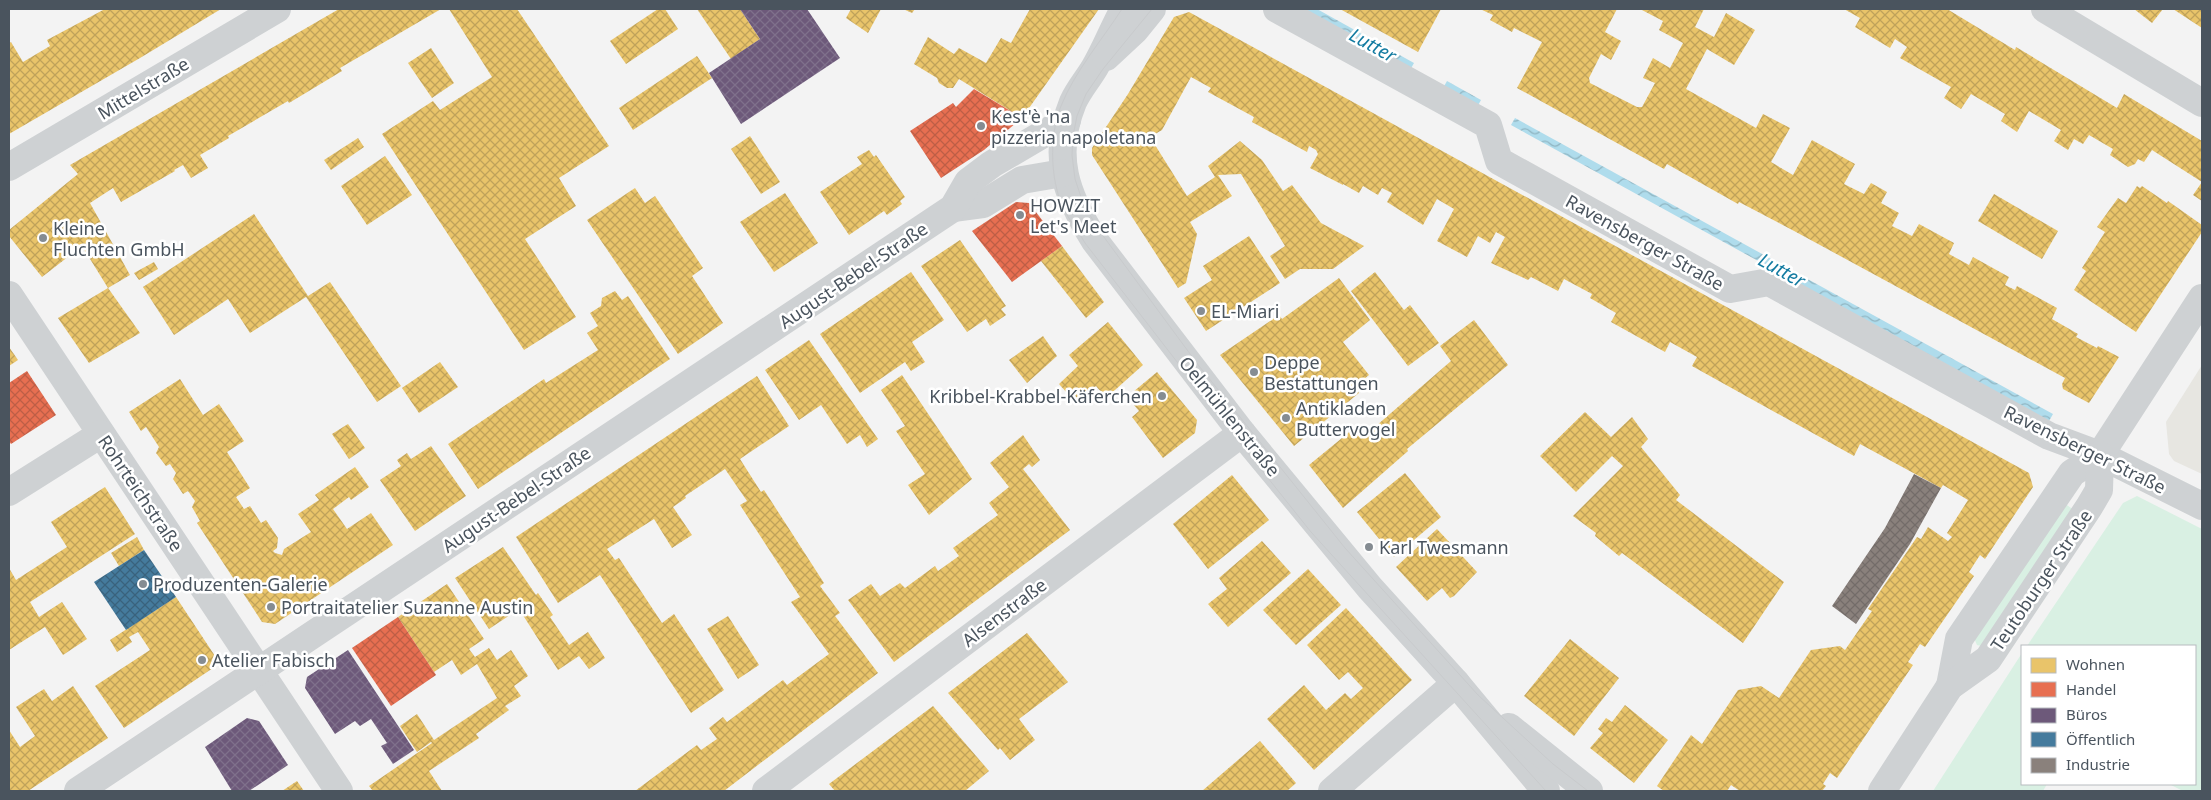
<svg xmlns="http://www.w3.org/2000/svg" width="2211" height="800" font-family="'Noto Sans',sans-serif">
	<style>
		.commercial { fill: #e7e6e1 }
		.green { fill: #d9f0e3 }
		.water { fill: url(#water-waves) }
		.homes { fill: url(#homes-cross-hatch) }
		.shops { fill: url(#shops-cross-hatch) }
		.offices { fill: url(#offices-cross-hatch) }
		.public { fill: url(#public-cross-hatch) }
		.industry { fill: url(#industry-cross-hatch) }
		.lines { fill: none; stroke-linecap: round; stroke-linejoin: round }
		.minor { stroke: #ced1d3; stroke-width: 28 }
		.tram { stroke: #c8cacc; stroke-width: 1 }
		.poi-dot { fill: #858c92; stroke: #fff; stroke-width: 2 }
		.labels { text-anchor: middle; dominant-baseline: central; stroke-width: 5; stroke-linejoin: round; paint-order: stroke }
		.street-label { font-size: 18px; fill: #4a545e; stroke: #fff }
		.poi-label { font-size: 18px; fill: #4a545e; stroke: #fff; text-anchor: start }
		.water-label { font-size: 19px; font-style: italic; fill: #137ba1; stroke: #fff }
	</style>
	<defs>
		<pattern id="water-waves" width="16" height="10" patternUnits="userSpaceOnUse" patternTransform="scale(1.25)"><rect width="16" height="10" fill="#afdcec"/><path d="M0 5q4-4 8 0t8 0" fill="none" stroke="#90b5c2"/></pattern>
		<pattern id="homes-cross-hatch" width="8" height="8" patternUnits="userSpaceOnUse" patternTransform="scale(1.25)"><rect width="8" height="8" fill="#e9c46a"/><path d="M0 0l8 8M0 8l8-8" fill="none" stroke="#bfa25a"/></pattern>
		<pattern id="shops-cross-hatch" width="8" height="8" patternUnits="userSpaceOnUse" patternTransform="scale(1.25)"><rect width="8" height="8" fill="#e76f51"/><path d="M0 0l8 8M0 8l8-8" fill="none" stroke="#bd5e46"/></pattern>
		<pattern id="offices-cross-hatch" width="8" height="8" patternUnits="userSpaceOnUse" patternTransform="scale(1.25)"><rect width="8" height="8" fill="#6d597a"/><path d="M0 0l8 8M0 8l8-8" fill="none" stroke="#7f708b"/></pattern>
		<pattern id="public-cross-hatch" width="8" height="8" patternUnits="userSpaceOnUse" patternTransform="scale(1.25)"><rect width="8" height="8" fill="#457b9d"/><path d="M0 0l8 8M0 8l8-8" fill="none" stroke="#39627d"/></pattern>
		<pattern id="industry-cross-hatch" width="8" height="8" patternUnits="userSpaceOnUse" patternTransform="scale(1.25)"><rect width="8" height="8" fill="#8a817c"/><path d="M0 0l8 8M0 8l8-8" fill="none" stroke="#736c69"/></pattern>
	</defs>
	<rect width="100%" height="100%" fill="#f3f3f3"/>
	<polygon class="commercial" points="2202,365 2202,474 2174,461 2169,454 2166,422"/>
	<g class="green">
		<polygon points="2137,496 2202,529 2202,791 2183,791 2169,784 2195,784 2195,646 2027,646 2123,503"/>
		<polygon points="2064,503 2074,510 1981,646 1977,645 1974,638"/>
		<polygon points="2022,653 2022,784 2047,784 2043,791 1933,791"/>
	</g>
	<g class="water">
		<polygon points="1299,9 1317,9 1414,63 1410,70"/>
		<polygon points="1447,81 1481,100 1477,107 1443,88"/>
		<polygon points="1515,118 2053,414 2049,421 1511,125"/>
	</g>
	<g class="homes">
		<polygon points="105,9 221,9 140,58 9,134 9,43 11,42 23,62 50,46 47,40"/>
		<polygon points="339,9 441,9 340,68 342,71 289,103 288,101 228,136 229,138 200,155 208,168 191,178 183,165 174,170 175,171 121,202 113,188 90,203 130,275 108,288 82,246 42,277 9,236 9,230 78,174 70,165"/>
		<polygon points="449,9 517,9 609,146 559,178 576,206 525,239 576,317 524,350 382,134 433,101 440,110 492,77"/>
		<polygon points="658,9 665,9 678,29 626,64 610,41"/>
		<polygon points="697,9 740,9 760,39 731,59"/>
		<polygon points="851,9 881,9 868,33 846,18"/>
		<polygon points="903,9 915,9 912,13"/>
		<polygon points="1030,9 1099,9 1022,118 959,79 953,88 947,88 939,83 937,78 914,64 928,37 954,54 959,48 986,63 1001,38 1011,43"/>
		<polygon points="1340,9 1441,9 1418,52"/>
		<polygon points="1480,9 1617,9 1605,32 1621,41 1611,60 1601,54 1589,78 1590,83 1637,107 1642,107 1655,83 1643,78 1653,58 1670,68 1683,43 1659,30 1663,21 1640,9 1704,9 1695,27 1714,37 1726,13 1755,30 1734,65 1707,49 1686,89 1756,128 1763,114 1790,128 1771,162 1793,175 1812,140 1855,164 1844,184 1864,194 1871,183 1887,192 1881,203 1899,213 1892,226 1912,236 1919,224 1954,243 1949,254 1969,265 1973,257 2009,277 2005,285 2015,290 2017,286 2057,308 2052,319 2078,334 2076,337 2097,348 2098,346 2119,357 2089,403 2063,389 2062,384 2065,378 1796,232 1739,202 1738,204 1667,164 1664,169 1517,88 1542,42 1514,28 1512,32 1490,20 1493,15"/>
		<polygon points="1844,9 1947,9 2015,50 2016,47 2117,108 2124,94 2202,141 2202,201 2193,195 2202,182 2152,150 2144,162 2138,159 2135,164 2128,167 2110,155 2113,149 2089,135 2083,144 2074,139 2068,150 2054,141 2061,130 2029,111 2017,132 2001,121 2005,114 1971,94 1961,109 1944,98 1951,87 1900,58 1907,47 1895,39 1890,48 1855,27 1860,18"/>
		<polygon points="2134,9 2163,9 2152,23"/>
		<polygon points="2173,9 2202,9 2202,28"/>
		<polygon points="1189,12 2029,473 2033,487 1985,559 1980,555 1969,572 1974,576 1925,647 1920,644 1908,662 1913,665 1837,778 1830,773 1823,784 1826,786 1822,791 1740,791 1731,785 1727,791 1664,791 1657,786 1691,735 1702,744 1738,690 1761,686 1779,698 1811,650 1840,646 1845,650 1872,611 1868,609 1917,537 1921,539 1928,527 1948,541 1952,537 1947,533 1968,500 1943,485 1941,488 1860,444 1854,456 1692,366 1697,357 1670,342 1665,352 1611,322 1616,313 1590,298 1592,294 1564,279 1558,291 1531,277 1528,280 1491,263 1505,237 1496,232 1490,243 1478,236 1467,257 1437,241 1454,209 1437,199 1423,225 1387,202 1392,193 1382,188 1378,195 1363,186 1359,193 1343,184 1343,185 1310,168 1318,154 1316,150 1309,146 1307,152 1252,122 1254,117 1208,92 1211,88 1191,77 1162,130 1150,137 1187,196 1215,177 1208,166 1240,141 1262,160 1283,191 1292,185 1321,223 1364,246 1333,269 1300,269 1285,279 1270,256 1285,246 1241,174 1218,175 1232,196 1190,222 1197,234 1186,283 1178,288 1092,155 1092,148 1128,94 1174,17"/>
		<polygon points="431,48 454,83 432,98 408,63"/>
		<polygon points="697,56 712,78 633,130 619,108"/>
		<polygon points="750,136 780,182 761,194 731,149"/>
		<polygon points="358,138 364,147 331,170 324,160"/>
		<polygon points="869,150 874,157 876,155 905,197 900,201 902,204 887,215 884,211 849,235 820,192 862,164 857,157"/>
		<polygon points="385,156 412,195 367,225 341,186"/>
		<polygon points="2137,186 2140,188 2142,186 2167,203 2168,201 2202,225 2202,232 2136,332 2074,290 2086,271 2082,268 2105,232 2097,227 2118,198 2126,203"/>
		<polygon points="635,188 645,203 655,196 703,268 692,276 723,323 678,354 587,220"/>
		<polygon points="785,193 818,243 774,272 740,222"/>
		<polygon points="1994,194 2058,231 2042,259 1978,221"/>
		<polygon points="254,214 308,296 330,282 401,386 377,402 306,297 250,333 228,299 174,335 143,287"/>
		<polygon points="1249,236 1280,283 1206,331 1184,298 1212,280 1203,266"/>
		<polygon points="960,240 1006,306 1001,309 1006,315 990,326 986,319 967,332 921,266"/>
		<polygon points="1062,246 1104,302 1086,318 1041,261"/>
		<polygon points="154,262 158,269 139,280 134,273"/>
		<polygon points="911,272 944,320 912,342 925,362 911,371 905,362 860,393 820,334"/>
		<polygon points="1375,272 1404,310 1410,305 1439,343 1408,366 1351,291"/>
		<polygon points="1339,278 1370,320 1343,342 1369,375 1354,387 1359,393 1294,446 1220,355 1279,315 1282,319"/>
		<polygon points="108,288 140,333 89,363 58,318"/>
		<polygon points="615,291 622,300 628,296 670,359 478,489 448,444 544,379 546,383 598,350 587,333 598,326 590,313 601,306 602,298"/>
		<polygon points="1474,320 1508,365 1407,449 1408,451 1343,508 1309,465 1353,429 1361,439 1451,361 1440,346"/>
		<polygon points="1108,322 1143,365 1106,398 1096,386 1076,403 1059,384 1078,366 1069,355"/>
		<polygon points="1043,336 1057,356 1027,383 1009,360"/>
		<polygon points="809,340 878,439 867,447 860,435 847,444 821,405 799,420 765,370"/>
		<polygon points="9,347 18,360 9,366"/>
		<polygon points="440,362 458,387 419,413 402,388"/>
		<polygon points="1157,372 1197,420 1195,433 1163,458 1132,417 1139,411 1127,397"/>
		<polygon points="902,375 972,479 929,515 908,485 925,474 896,431 905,426 881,390"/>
		<polygon points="757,376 789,426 740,459 761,492 764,490 824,583 820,586 840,613 835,616 878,673 724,791 635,791 697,745 701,750 717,739 709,728 723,717 727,722 783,680 787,685 829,654 791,602 800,597 740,505 747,501 725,469 685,496 686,498 673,507 692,535 672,548 654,519 607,549 615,560 619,558 662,623 674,614 724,690 691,713 600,575 558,603 516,537"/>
		<polygon points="180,379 203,415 219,404 244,441 227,452 250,488 236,497 244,509 250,506 261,523 266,520 278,538 277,548 273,551 275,553 282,555 284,549 311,532 298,514 319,500 315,495 355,467 369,487 351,500 349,497 333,509 347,529 371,513 393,545 275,624 262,622 197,523 200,521 192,507 195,501 188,491 183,494 173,479 176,473 170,464 166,466 156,453 159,447 146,427 141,431 129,412"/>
		<polygon points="1585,412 1611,437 1632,417 1648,439 1641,447 1680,495 1676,500 1784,582 1743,643 1622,553 1619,556 1595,536 1596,533 1573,516 1623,466 1612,456 1576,492 1540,456"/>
		<polygon points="348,424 365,448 349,459 332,434"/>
		<polygon points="1023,435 1040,460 1032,467 1029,464 1023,469 1070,530 894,662 848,600 871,584 880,596 900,583 905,588 935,566 938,571 959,556 953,548 998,515 989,503 1009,487 990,463"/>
		<polygon points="431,446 466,496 415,531 380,480 401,466 397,460 407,453 411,459"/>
		<polygon points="1405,473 1441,517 1394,557 1357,512"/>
		<polygon points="1232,475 1269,520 1208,569 1173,524"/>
		<polygon points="105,487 135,534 30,602 39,617 62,602 87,639 63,655 45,627 9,650 9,568 16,580 67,547 51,522"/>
		<polygon points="1437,529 1477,572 1454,596 1450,598 1442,588 1427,601 1396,567"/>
		<polygon points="137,537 144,550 119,566 111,553"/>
		<polygon points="1262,541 1291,573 1228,627 1208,604 1227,589 1219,578"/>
		<polygon points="503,547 536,595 538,593 553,615 550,617 569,645 588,632 605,658 589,669 579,656 558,670 519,609 489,629 455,578"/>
		<polygon points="1308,569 1341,605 1296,645 1263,610"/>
		<polygon points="447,584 484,639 469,649 475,657 489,648 497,660 511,650 528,676 514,686 521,696 505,706 509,710 476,734 479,738 429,771 442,791 373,791 369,786 432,743 431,742 417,752 400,726 417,714 434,740 497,698 477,664 461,675 452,660 434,672 398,617"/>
		<polygon points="176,597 215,656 213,668 124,728 95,686 150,650 138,632 129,637 132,642 117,652 110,640"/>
		<polygon points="1346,608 1412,680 1314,770 1267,719 1304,685 1326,710 1345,693 1351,699 1363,688 1348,672 1339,680 1307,645"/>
		<polygon points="728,616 759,665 738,679 707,629"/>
		<polygon points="1027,633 1068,682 1019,719 1035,740 1010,760 1000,748 998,750 948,693"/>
		<polygon points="1570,639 1619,678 1574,736 1524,696"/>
		<polygon points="73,686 108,738 28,791 9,791 9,730 20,747 35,736 16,707 44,689 52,701"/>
		<polygon points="1625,705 1668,740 1634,783 1590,748 1603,733 1598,729 1606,718 1612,722"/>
		<polygon points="933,706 989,771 965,791 835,791 829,784"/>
		<polygon points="1260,741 1296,783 1287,791 1202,791"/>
		<polygon points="297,781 304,791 282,791"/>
	</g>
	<g class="shops">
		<polygon points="974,89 1022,118 984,150 941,178 910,131 953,103 956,107"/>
		<polygon points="1016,202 1029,203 1062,246 1012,282 972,231"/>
		<polygon points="27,371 56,415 11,444 9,441 9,383"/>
		<polygon points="398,617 436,675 391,706 352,648"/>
	</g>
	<g class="offices">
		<polygon points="740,9 807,9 840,58 741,124 709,73 760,39"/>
		<polygon points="348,650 414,750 393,764 381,746 387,743 371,719 360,726 355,721 335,734 305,688 307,677"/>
		<polygon points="247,718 259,721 288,765 249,791 232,791 205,747"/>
	</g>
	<polygon class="public" points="144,550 176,597 126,630 94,582"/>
	<polygon class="industry" points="1914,474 1941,488 1910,544 1856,624 1832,606 1885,528"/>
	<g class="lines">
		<g class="minor">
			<path d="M1124,9C1114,27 1106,48 1095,67C1088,79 1079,89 1073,102C1051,156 1066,195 1095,241L1242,433L1370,588L1456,683L1546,791"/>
			<polyline points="1277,9 1488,125 1499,161 1730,289 1769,282 2049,436 2100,455 2202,506"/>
			<polyline points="2045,9 2202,103"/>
			<polyline points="1106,57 1135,30 1152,9"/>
			<polyline points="9,167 277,9"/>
			<polyline points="953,208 983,204 1022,180 1063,173"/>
			<polyline points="9,295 339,791"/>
			<polyline points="9,492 101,434"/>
			<polyline points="1950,686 1959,639 2072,473 2100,455 2202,298"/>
			<polyline points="1509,727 1589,791"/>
			<polyline points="78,791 953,208 968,182 992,164 1067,120"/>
			<polyline points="766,791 1242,433"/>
			<polyline points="1332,791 1456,683"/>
			<polyline points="1882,791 1950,686 1988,659 2089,507 2099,490 2100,455"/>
		</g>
		<g class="tram">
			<path d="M1122,9C1102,40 1075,71 1061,106C1050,133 1050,172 1060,200C1065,215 1077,229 1085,243L1236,438L1311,532L1546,791"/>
			<polyline points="1152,9 1103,69 1086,94 1077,116 1073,136 1072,155 1075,179 1083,203 1098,229 1199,366 1345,548 1478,695 1553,764 1588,791"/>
		</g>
	</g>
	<g class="poi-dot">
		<circle cx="981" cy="126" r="5"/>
		<circle cx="1020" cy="215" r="5"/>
		<circle cx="43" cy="238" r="5"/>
		<circle cx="1201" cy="311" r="5"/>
		<circle cx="1254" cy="372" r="5"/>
		<circle cx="1162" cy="396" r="5"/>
		<circle cx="1286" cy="418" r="5"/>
		<circle cx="1369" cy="547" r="5"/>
		<circle cx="143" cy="584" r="5"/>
		<circle cx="271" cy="607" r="5"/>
		<circle cx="202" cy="660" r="5"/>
	</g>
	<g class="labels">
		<g class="street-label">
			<text transform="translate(143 88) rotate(-31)">Mittelstraße</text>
			<text transform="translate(1645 242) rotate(29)">Ravensberger Straße</text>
			<text transform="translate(853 275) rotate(-34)">August-Bebel-Straße</text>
			<text transform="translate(1230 416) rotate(51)">Oelmühlenstraße</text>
			<text transform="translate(2085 449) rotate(26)">Ravensberger Straße</text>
			<text transform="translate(141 493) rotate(56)">Rohrteichstraße</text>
			<text transform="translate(516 499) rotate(-34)">August-Bebel-Straße</text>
			<text transform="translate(2041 580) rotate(-56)">Teutoburger Straße</text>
			<text transform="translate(1004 612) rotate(-37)">Alsenstraße</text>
		</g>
		<g class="poi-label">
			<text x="991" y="116">Kest'è 'na<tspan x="991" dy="21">pizzeria napoletana</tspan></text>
			<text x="1030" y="205">HOWZIT<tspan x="1030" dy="21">Let's Meet</tspan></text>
			<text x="53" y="228">Kleine<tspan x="53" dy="21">Fluchten GmbH</tspan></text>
			<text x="1211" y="311">EL-Miari</text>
			<text x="1264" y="362">Deppe<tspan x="1264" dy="21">Bestattungen</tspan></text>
			<text x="1152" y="396" text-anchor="end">Kribbel-Krabbel-Käferchen</text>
			<text x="1296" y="408">Antikladen<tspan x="1296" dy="21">Buttervogel</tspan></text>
			<text x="1379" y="547">Karl Twesmann</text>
			<text x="153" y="584">Produzenten-Galerie</text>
			<text x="281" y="607">Portraitatelier Suzanne Austin</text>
			<text x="212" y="660">Atelier Fabisch</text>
		</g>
		<g class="water-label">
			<text transform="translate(1373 45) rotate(29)">Lutter</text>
			<text transform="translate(1782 270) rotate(29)">Lutter</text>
		</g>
	</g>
	<rect width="2211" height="800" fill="none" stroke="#4a545e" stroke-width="20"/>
	<rect x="2021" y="645" width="175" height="140" fill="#ffffff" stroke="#b7bbbf"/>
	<rect x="2031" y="658" width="25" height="15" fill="#e9c46a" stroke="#b7bbbf"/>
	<text x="2066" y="670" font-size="15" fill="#4a545e">Wohnen</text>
	<rect x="2031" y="682" width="25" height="15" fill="#e76f51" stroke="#b7bbbf"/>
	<text x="2066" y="695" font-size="15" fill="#4a545e">Handel</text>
	<rect x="2031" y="708" width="25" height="15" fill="#6d597a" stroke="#b7bbbf"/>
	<text x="2066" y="720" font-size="15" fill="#4a545e">Büros</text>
	<rect x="2031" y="732" width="25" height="15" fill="#457b9d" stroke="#b7bbbf"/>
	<text x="2066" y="745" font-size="15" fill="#4a545e">Öffentlich</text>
	<rect x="2031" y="758" width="25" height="15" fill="#8a817c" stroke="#b7bbbf"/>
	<text x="2066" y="770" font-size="15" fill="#4a545e">Industrie</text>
</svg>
